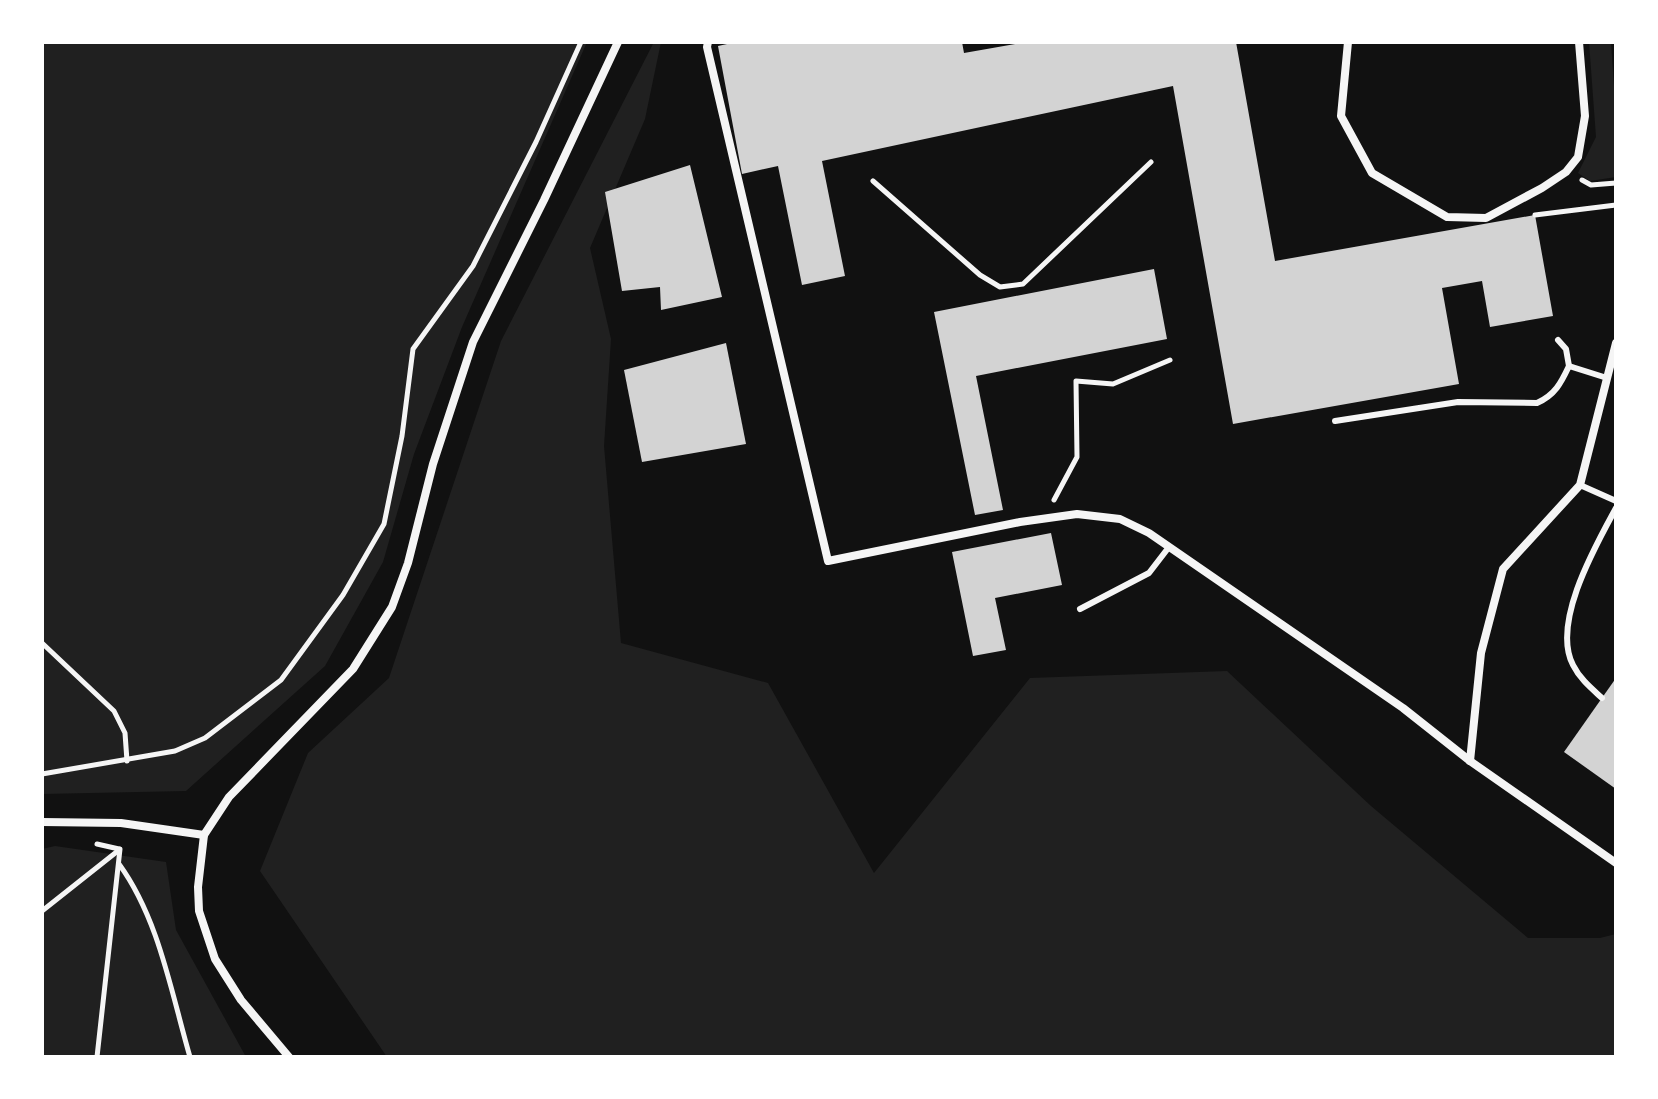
<svg xmlns="http://www.w3.org/2000/svg" width="1658" height="1099" font-family="Roboto,sans-serif">
	<style>
		.green { fill: #202020 }
		.building { fill: #d3d3d3 }
		.lines { fill: none; stroke-linecap: round; stroke-linejoin: round }
		.path { stroke: #f5f5f5; stroke-width: 5 }
		.service { stroke: #f5f5f5; stroke-width: 6 }
		.minor { stroke: #f5f5f5; stroke-width: 8 }
	</style>
	<rect width="100%" height="100%" fill="#111"/>
	<g class="green">
		<polygon points="42,42 587,42 462,327 414,454 383,562 325,666 186,791 42,794"/>
		<polygon points="654,42 661,42 645,119 590,248 611,339 604,446 621,643 768,683 874,873 1030,678 1227,671 1371,806 1528,938 1600,938 1616,934 1616,1057 387,1057 260,871 308,753 389,678 501,341"/>
		<polygon points="1589,42 1611,42 1616,116 1616,177 1590,181 1578,173 1596,137"/>
		<polygon points="55,846 166,862 176,930 246,1057 42,1057 42,849"/>
	</g>
	<g class="building">
		<polygon points="736,42 962,42 964,53 1026,42 1236,42 1275,261 1535,215 1553,316 1490,327 1482,281 1442,288 1459,384 1233,424 1173,86 822,161 845,276 802,285 778,166 742,174 718,46"/>
		<polygon points="690,165 722,297 661,310 660,287 622,291 605,192"/>
		<polygon points="1154,269 1167,339 976,376 1003,510 975,515 934,312"/>
		<polygon points="726,343 746,444 642,462 624,370"/>
		<polygon points="1051,533 1062,585 995,598 1006,650 973,656 952,552"/>
		<polygon points="1616,678 1616,789 1564,752"/>
	</g>
	<g class="lines">
		<g class="path">
			<polyline points="1582,180 1591,185 1616,183"/>
			<polyline points="873,181 980,275 1000,287 1023,284 1151,162"/>
			<polyline points="1535,215 1616,205"/>
			<polyline points="1054,500 1077,457 1076,381 1113,384 1170,360"/>
			<polyline points="42,643 114,711 125,733 127,761"/>
			<polyline points="42,774 175,751 205,738 281,680 343,595 384,524 402,436 413,349 473,266 536,142 581,42"/>
			<polyline points="97,844 119,849"/>
			<path d="M119,864C159,919 171,992 190,1057"/>
			<polyline points="42,911 119,850"/>
			<polyline points="97,1057 120,849"/>
		</g>
		<g class="service">
			<polyline points="1558,340 1566,349 1569,366"/>
			<path d="M1335,421L1458,402L1537,403C1555,395 1561,383 1569,366L1607,378"/>
			<polyline points="1580,485 1616,501"/>
			<polyline points="1080,609 1149,573 1169,547"/>
			<path d="M1602,698C1591,688 1580,679 1573,665C1551,623 1596,545 1616,508"/>
		</g>
		<g class="minor">
			<polyline points="708,42 707,47 828,561 1020,522 1077,514 1120,519 1149,533 1403,708 1470,761 1616,863"/>
			<polyline points="1348,42 1341,116 1372,173 1447,217 1486,218 1542,188 1566,172 1578,157 1585,116 1579,42"/>
			<polyline points="1470,761 1481,653 1503,569 1580,485 1616,343"/>
			<polyline points="42,822 121,823 204,835"/>
			<polyline points="289,1057 241,1000 215,959 199,911 198,887 204,835 229,797 353,669 392,607 408,563 433,464 473,342 544,200 618,42"/>
		</g>
	</g>
	<rect width="1658" height="1099" fill="none" stroke="#ffffff" stroke-width="88"/>
</svg>
